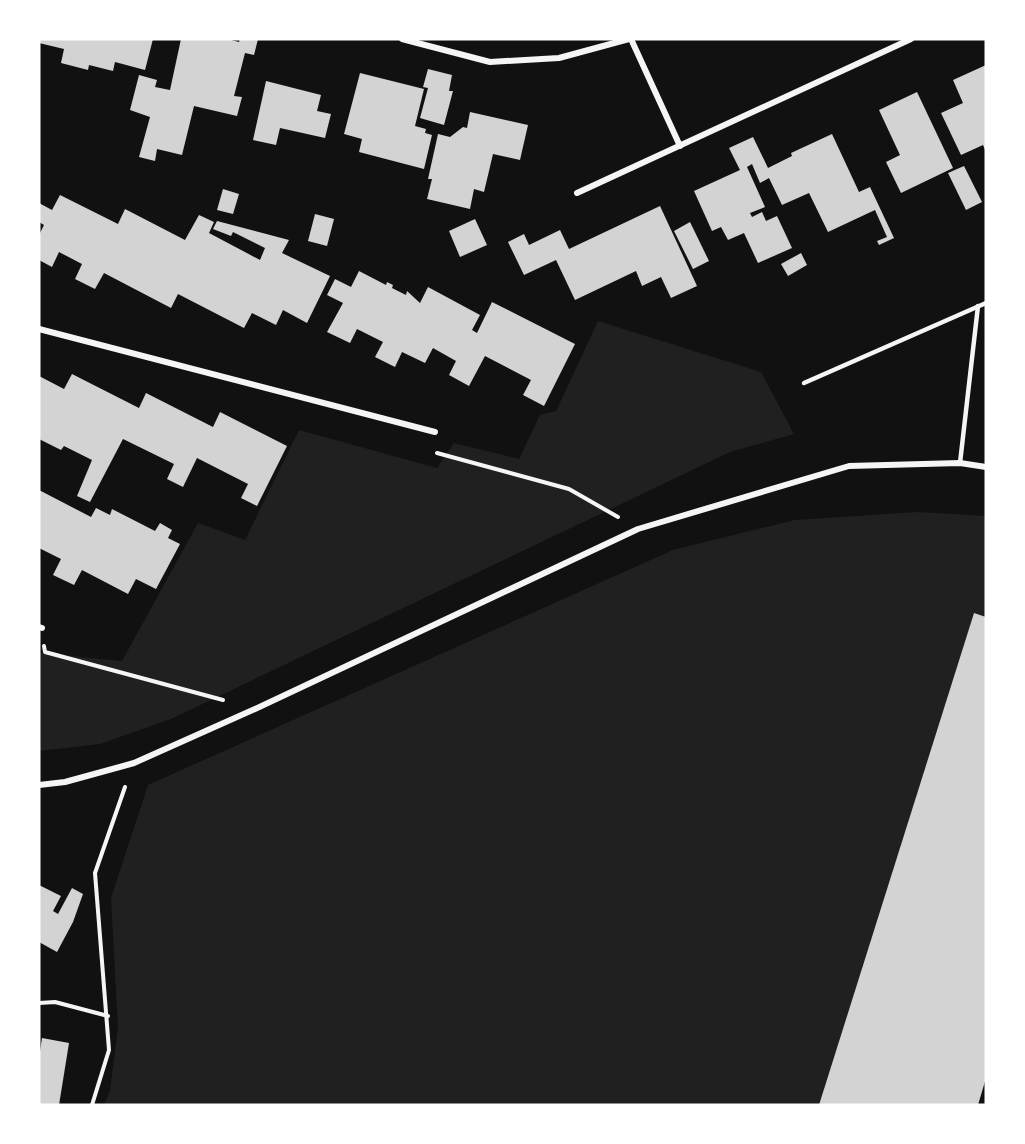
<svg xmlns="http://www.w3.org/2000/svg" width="1025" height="1144" font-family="Merriweather,serif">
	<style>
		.green { fill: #202020 }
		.building { fill: #d3d3d3 }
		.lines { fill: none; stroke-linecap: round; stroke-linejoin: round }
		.path { stroke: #f5f5f5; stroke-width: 4 }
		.service { stroke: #f5f5f5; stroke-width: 4.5 }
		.minor { stroke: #f5f5f5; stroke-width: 6 }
	</style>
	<rect width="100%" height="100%" fill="#111"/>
	<g class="green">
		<polygon points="598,321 761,372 794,434 730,452 171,719 100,744 39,751 39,653 122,661 198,523 245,540 299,430 437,468 454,443 519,459 540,415 556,411"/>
		<polygon points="917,512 986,516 986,617 974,613 819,1105 104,1105 110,1090 118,1028 111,898 148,785 673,550 795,520"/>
	</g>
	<g class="building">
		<polygon points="39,39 153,39 145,70 115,62 113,71 89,65 88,70 61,63 64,49 39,43"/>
		<polygon points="181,39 227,39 239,42 240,39 258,39 254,55 245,53 234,96 242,97 237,116 194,106 182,155 157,149 155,161 139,157 150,117 130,110 139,75 157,80 155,87 170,90"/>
		<polygon points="986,65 986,152 983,145 961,155 941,113 963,103 953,80"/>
		<polygon points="428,69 452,75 449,91 453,91 444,125 420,118 428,88 423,87"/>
		<polygon points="360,73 424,89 415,126 426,129 425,133 432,135 424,169 359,152 362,139 344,134"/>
		<polygon points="266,81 321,95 317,111 331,114 325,138 280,128 276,145 253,140"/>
		<polygon points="917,92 953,168 901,193 886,162 900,155 879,110"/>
		<polygon points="470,112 528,125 520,160 493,154 484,192 474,189 470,209 427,199 432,179 428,179 438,134 450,137 463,127 467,128"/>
		<polygon points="832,134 859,192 870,187 894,238 879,245 877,241 887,237 875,210 828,232 809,193 782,205 769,178 760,183 752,164 747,167 765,207 750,213 752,217 762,212 766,221 777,216 792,248 758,263 744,233 728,240 721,227 712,231 694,191 740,170 729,148 753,137 768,168 792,156 791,153"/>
		<polygon points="964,166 982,202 966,210 948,173"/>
		<polygon points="223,189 239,194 233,214 217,210"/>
		<polygon points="60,195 118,224 125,209 185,240 199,215 214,222 209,233 260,260 265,248 233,232 231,236 213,229 217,221 289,240 282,253 330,276 307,323 283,310 276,325 252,313 244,328 178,294 171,308 104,273 95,289 75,279 82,264 59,252 52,267 39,260 39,235 44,225 39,222 39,203 52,210"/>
		<polygon points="660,206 697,286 671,298 661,277 642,286 636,271 575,300 556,260 524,275 508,242 524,234 529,245 560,230 569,249"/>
		<polygon points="315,214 334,219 327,246 308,241"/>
		<polygon points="475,219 487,245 460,257 449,231"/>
		<polygon points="690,222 709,261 693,269 674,231"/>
		<polygon points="801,253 807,265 788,276 781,264"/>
		<polygon points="359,271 386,285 387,282 393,285 392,288 406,295 407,291 420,303 428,287 480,315 472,330 477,333 492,302 575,344 544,406 523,395 531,380 485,356 469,386 449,375 456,361 433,348 425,363 402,352 395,367 375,357 383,342 357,329 350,343 327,332 343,303 327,295 335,279 351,287"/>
		<polygon points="72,374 139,408 146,393 213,427 220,412 287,446 257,506 241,498 248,484 197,458 183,487 167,479 174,464 123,439 90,502 77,496 92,460 64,446 61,450 39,439 39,376 64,389"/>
		<polygon points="39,490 91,517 96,508 110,515 112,509 155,531 160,523 172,530 168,538 180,544 156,589 136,579 128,594 82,570 74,585 53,575 61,559 39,548"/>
		<polygon points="974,613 986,617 986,1078 978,1105 819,1105"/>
		<polygon points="39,885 61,896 53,911 58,914 72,888 83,894 73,922 57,952 39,942"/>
		<polygon points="42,1038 69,1043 59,1105 39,1105 39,1058"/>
	</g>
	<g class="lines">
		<g class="path">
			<polyline points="437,453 569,489 618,517"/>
			<polyline points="44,646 45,652 223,700"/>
			<polyline points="39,1003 55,1002 108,1016"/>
			<polyline points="92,1105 109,1050 95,873 125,787"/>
		</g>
		<g class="service">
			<polyline points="804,383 986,303"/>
			<polyline points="960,463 978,306"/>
		</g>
		<g class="minor">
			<polyline points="402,39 490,62 559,58 629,39"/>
			<polyline points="631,39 680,146"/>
			<polyline points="577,193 911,39"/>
			<polyline points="39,329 435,432"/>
			<polyline points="39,627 42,628"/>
			<polyline points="39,785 65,782 134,763 255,709 638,529 849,466 960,463 986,467"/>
		</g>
	</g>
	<rect width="1025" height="1144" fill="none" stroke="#ffffff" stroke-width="81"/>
</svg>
